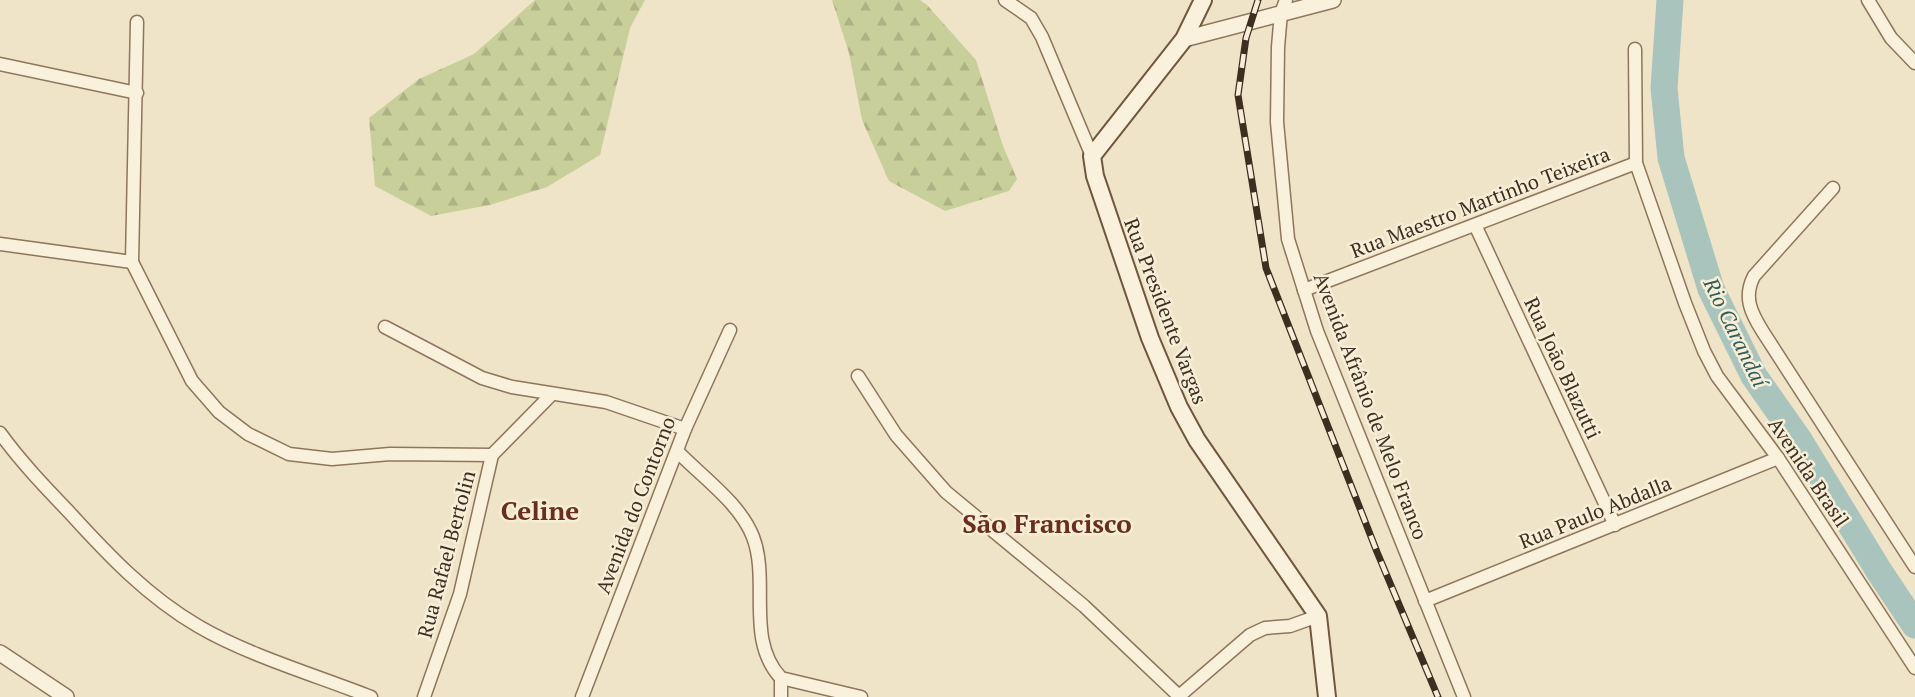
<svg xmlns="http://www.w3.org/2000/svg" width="1915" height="697" font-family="'PT Serif',serif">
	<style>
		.forest { fill: url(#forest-firs) }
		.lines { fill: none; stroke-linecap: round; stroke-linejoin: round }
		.river { stroke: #a9c4bc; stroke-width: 27 }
		.minor-casing { stroke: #8d765c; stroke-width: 15 }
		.tertiary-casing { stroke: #8d765c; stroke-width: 18 }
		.secondary-casing { stroke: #6f573f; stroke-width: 20 }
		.minor { stroke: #faf1dc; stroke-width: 12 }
		.tertiary { stroke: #faf1dc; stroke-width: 15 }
		.secondary { stroke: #faf1dc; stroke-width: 16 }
		.rail-casing { stroke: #3d2e20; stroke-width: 7 }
		.rail { stroke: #f7eed8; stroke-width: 4.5; stroke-dasharray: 14; stroke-linecap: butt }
		.labels { text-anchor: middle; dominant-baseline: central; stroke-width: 5; stroke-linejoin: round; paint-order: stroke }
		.street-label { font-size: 20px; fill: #3d2e20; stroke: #f7eed8 }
		.water-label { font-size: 21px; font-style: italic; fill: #2f5d5a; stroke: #f7eed8 }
		.district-label { font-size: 26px; font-weight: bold; fill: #6b2e1e; stroke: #f7eed8 }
	</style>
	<defs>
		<pattern id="forest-firs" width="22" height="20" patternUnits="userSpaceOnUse" patternTransform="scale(1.5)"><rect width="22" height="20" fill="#c9cf9b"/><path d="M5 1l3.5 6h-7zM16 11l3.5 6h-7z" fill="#aeb285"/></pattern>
	</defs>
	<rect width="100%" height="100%" fill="#f0e4c8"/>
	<g class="forest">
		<polygon points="535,0 645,0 630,28 600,155 547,187 490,205 431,216 375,186 369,118 419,79 474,54"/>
		<polygon points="832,0 920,0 927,5 976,60 1003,146 1017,179 1009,191 945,211 889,181 862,120 849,53"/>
	</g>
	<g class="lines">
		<polyline class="river" points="1670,0 1664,88 1671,158 1711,289 1754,376 1799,440 1879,571 1915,625"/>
		<defs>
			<g id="minor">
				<polyline points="1005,0 1031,18 1042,37 1092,156"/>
				<polyline points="1286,0 1281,13 1278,47 1277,122 1288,239 1317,331 1464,697"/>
				<polyline points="1868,0 1891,38 1915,63"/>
				<polyline points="137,22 132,262 192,381 219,412 248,434 289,454 332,459 390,454 492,455 552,394"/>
				<polyline points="1635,49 1636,163 1685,303 1704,351 1717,376 1778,458 1915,668"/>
				<polyline points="0,64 137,93"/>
				<path d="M1833,188L1754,276C1743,297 1751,313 1763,332L1915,567"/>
				<polyline points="1476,227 1615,525"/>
				<polyline points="0,244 132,262"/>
				<polyline points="1304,290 1636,163"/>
				<polyline points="385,327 482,378 512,387 606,402 685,429"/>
				<polyline points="858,376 896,435 946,492 1084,606 1180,697"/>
				<path d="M0,433C21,462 45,487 69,512C108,555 148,597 198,626C247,655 318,676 371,697"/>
				<path d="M677,451C701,476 740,503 753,537C770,581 745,640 781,678L861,697"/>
				<polyline points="1425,601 1778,458"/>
				<polyline points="781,678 781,697"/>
				<polyline points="424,697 460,594 492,455"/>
				<polyline points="582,697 685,429 730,330"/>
				<polyline points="1178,697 1250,635 1265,628 1290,626 1318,616"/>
			</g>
			<g id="tertiary">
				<polyline points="1184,39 1333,0"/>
				<polyline points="0,653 66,697"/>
			</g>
			<polyline id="secondary" points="1203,0 1184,39 1092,156 1095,176 1150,338 1179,407 1197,440 1318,616 1327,697"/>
		</defs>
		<use href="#minor" class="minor-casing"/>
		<use href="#tertiary" class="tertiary-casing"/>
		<use href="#secondary" class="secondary-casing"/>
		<use href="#minor" class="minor"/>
		<use href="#tertiary" class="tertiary"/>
		<use href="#secondary" class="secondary"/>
		<defs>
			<polyline id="rail" points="1258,0 1246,38 1238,95 1266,268 1377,552 1438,697"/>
		</defs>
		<use href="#rail" class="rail-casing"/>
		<use href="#rail" class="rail"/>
	</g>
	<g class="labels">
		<g class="street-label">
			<text transform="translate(1480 202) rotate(-21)">Rua Maestro Martinho Teixeira</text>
			<text transform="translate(1166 311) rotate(69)">Rua Presidente Vargas</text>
			<text transform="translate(1563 368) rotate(65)">Rua João Blazutti</text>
			<text transform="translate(1371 406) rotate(69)">Avenida Afrânio de Melo Franco</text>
			<text transform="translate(1809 472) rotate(56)">Avenida Brasil</text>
			<text transform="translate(635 505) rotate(-69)">Avenida do Contorno</text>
			<text transform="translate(1595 512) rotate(-22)">Rua Paulo Abdalla</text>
			<text transform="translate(446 554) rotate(-75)">Rua Rafael Bertolin</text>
		</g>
		<g class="water-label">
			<text transform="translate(1736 332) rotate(64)">Rio Carandaí</text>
		</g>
		<g class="district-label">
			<text x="540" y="510">Celine</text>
			<text x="1047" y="523">São Francisco</text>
		</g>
	</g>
</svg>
